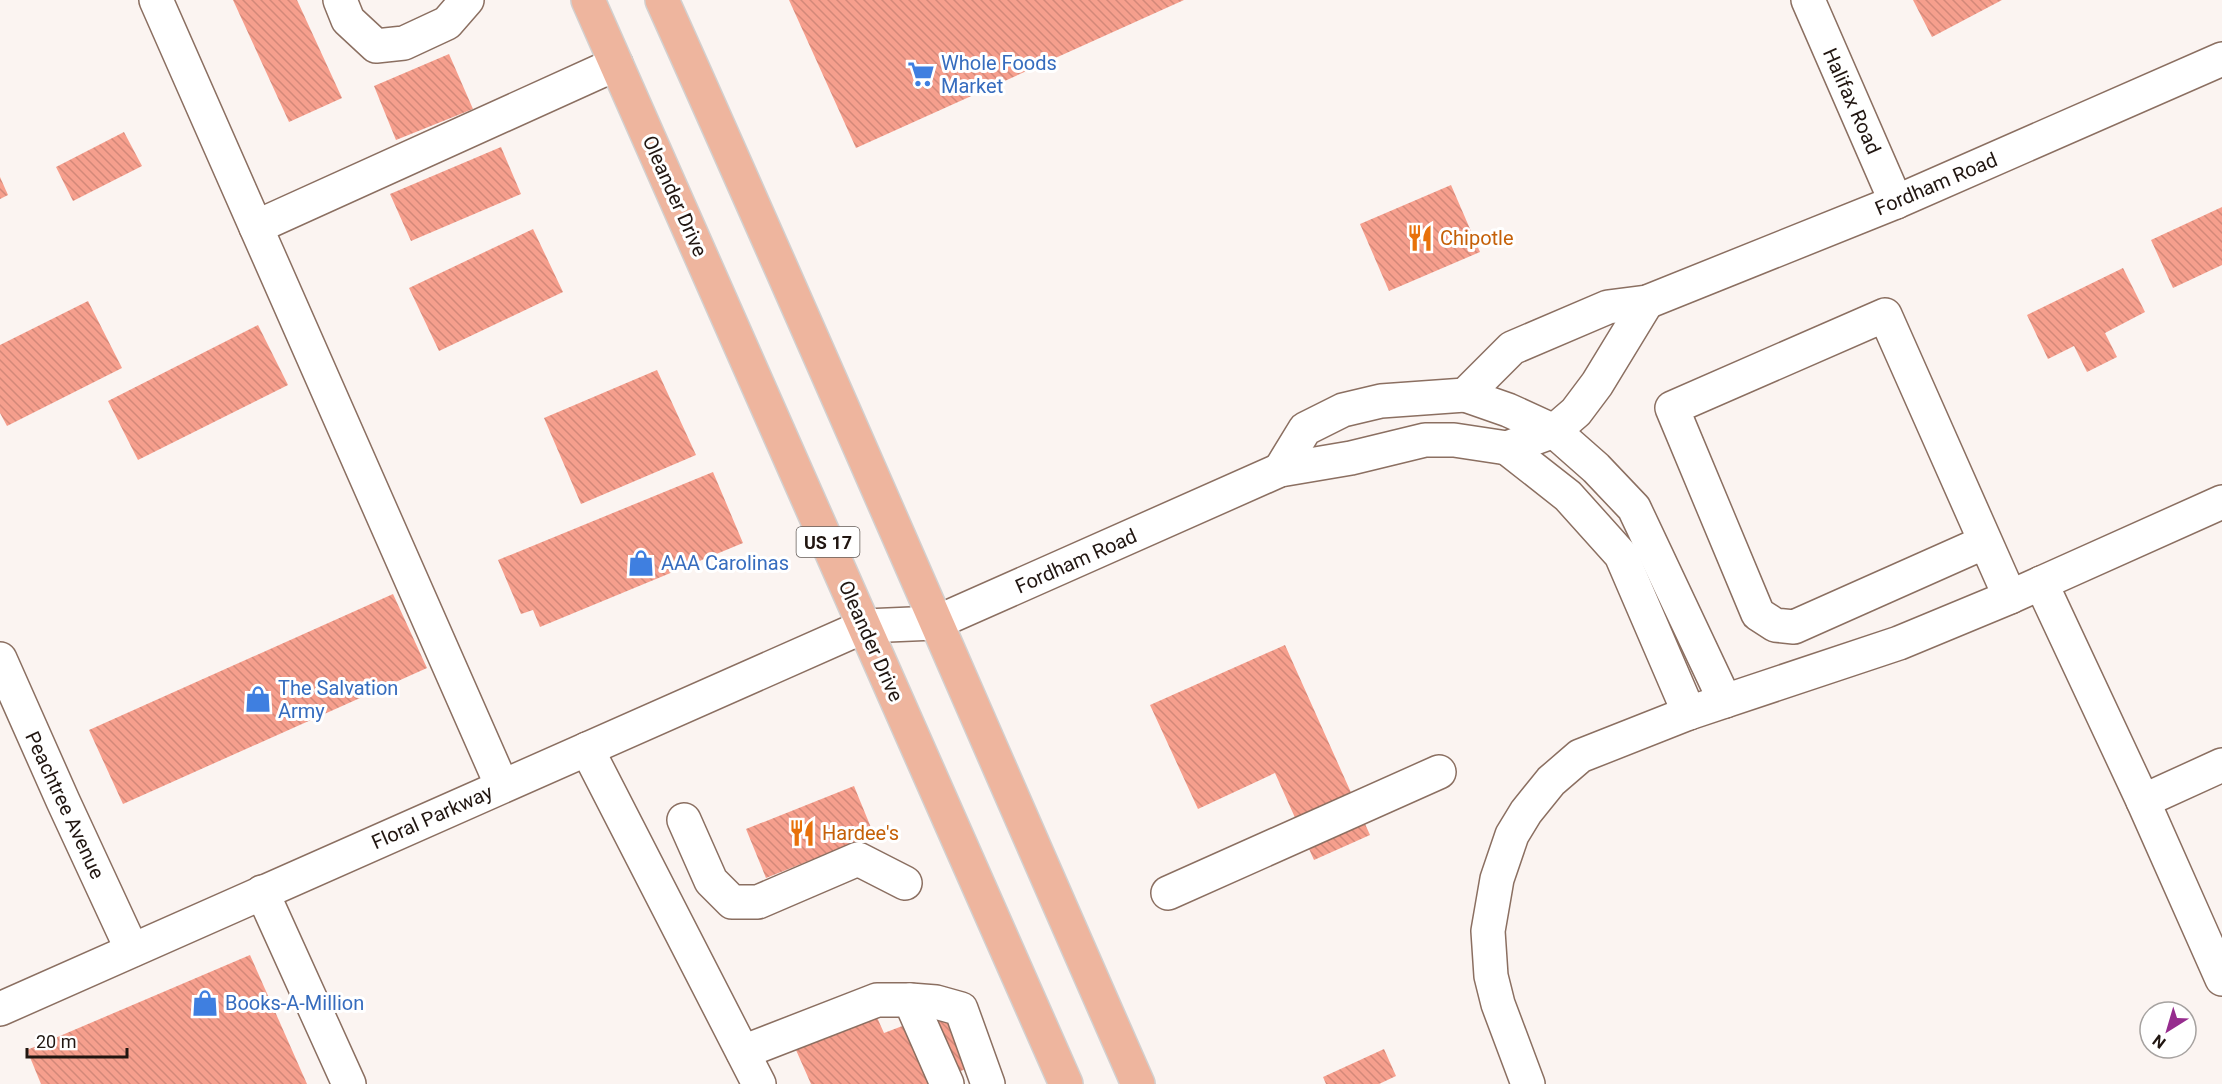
<svg xmlns="http://www.w3.org/2000/svg" width="2222" height="1084" font-family="Roboto,sans-serif">
	<style>
		.building { fill: url(#building-back-hatch) }
		.lines { fill: none; stroke-linecap: round; stroke-linejoin: round }
		.minor-casing { stroke: #8b6f61; stroke-width: 36 }
		.major-casing { stroke: #d3d0cf; stroke-width: 36 }
		.minor { stroke: #fff; stroke-width: 33 }
		.major { stroke: #eeb59e; stroke-width: 33 }
		.labels { text-anchor: middle; dominant-baseline: central; stroke-width: 6; stroke-linejoin: round; paint-order: stroke }
		.shield { fill: #fff; stroke: #645c58; stroke-width: 1.5 }
		.shield-label { font-size: 18px; font-weight: bold; fill: #211611 }
		.shop-label { font-size: 20px; fill: #366cbe; stroke: #fff; text-anchor: start }
		.street-label { font-size: 20px; fill: #211611; stroke: #fff }
		.food-label { font-size: 20px; fill: #c56008; stroke: #fff; text-anchor: start }
	</style>
	<defs>
		<pattern id="building-back-hatch" width="6" height="6" patternUnits="userSpaceOnUse" patternTransform="scale(1.5)"><rect width="6" height="6" fill="#f69f8d"/><path d="M-1 5l2 2M0 0l6 6M5-1l2 2" fill="none" stroke="#d38879"/></pattern>
	</defs>
	<rect width="100%" height="100%" fill="#fbf4f1"/>
	<g class="building">
		<polygon points="233,0 297,0 342,98 289,122"/>
		<polygon points="789,0 1184,0 856,148"/>
		<polygon points="1913,0 2002,0 1932,37"/>
		<polygon points="449,54 473,109 396,140 374,86"/>
		<polygon points="124,132 142,166 73,201 56,167"/>
		<polygon points="501,147 521,194 411,241 390,194"/>
		<polygon points="0,177 8,195 0,199"/>
		<polygon points="1451,185 1480,252 1389,291 1360,224"/>
		<polygon points="2222,207 2222,265 2173,288 2151,240"/>
		<polygon points="533,229 563,292 439,351 409,288"/>
		<polygon points="2123,268 2145,312 2105,333 2117,357 2087,372 2074,346 2048,359 2027,315"/>
		<polygon points="88,301 122,368 7,426 0,413 0,345"/>
		<polygon points="258,325 288,385 138,460 108,401"/>
		<polygon points="657,370 696,455 581,504 544,418"/>
		<polygon points="713,472 743,543 540,627 533,610 521,614 498,560"/>
		<polygon points="393,594 427,668 123,804 89,730"/>
		<polygon points="1285,645 1370,835 1314,860 1275,773 1198,809 1150,705"/>
		<polygon points="854,786 874,835 766,878 746,829"/>
		<polygon points="250,955 307,1084 41,1084 27,1050"/>
		<polygon points="947,1009 970,1067 931,1084 811,1084 796,1050 875,1013 884,1033"/>
		<polygon points="1384,1049 1396,1076 1379,1084 1326,1084 1323,1077"/>
	</g>
	<g class="lines">
		<defs>
			<g id="minor">
				<polyline points="156,0 502,786"/>
				<polyline points="340,0 348,20 376,46 404,43 447,23 467,0"/>
				<polyline points="1808,0 1896,202"/>
				<polyline points="256,227 616,64"/>
				<polyline points="1465,395 1508,410 1554,431 1596,468 1634,508 1725,701"/>
				<polyline points="1507,448 1568,496 1621,555 1689,713"/>
				<polyline points="1280,470 1305,429 1343,410 1381,401 1465,395 1512,348 1608,307 1647,302 1896,202 2222,59"/>
				<polyline points="1985,542 1794,627 1775,625 1758,614 1672,408 1885,315 2010,597"/>
				<polyline points="2041,583 2143,801 2222,979"/>
				<polyline points="0,659 63,801 132,950"/>
				<polyline points="587,749 759,1084"/>
				<polyline points="2143,801 2222,765"/>
				<polyline points="684,820 711,881 732,902 758,902 858,859 905,883"/>
				<polyline points="262,892 349,1084"/>
				<polyline points="1168,893 1439,772"/>
				<polyline points="910,1000 936,1002 961,1009 988,1084"/>
				<polyline points="0,1009 865,626 935,623 1280,470 1351,458 1425,440 1454,440 1507,448 1554,431 1576,412 1597,384 1647,302"/>
				<polyline points="743,1052 877,1000 910,1000 947,1084"/>
				<polyline points="1528,1084 1498,1004 1491,976 1488,931 1497,879 1512,835 1526,812 1551,781 1580,756 1689,713 1899,643 2010,597 2222,502"/>
			</g>
			<g id="major">
				<polyline points="588,0 1066,1084"/>
				<path d="M662,0C824,360 979,723 1138,1084"/>
			</g>
		</defs>
		<use href="#minor" class="minor-casing"/>
		<use href="#major" class="major-casing"/>
		<use href="#minor" class="minor"/>
		<use href="#major" class="major"/>
	</g>
	<defs>
		<symbol id="supermarket-bare" viewBox="-9 -9 18 18"><path d="M-6-5.5h2.5l.6 2H6L4.5 2H-2.5L-4.4-4H-6ZM-1.5 3.2a1.3 1.3 0 1 0 .1 0ZM3 3.2a1.3 1.3 0 1 0 .1 0Z" fill="#3f7fe0" stroke="#fff" stroke-width="2.5" paint-order="stroke"/></symbol>
		<symbol id="restaurant-bare" viewBox="-9 -9 18 18"><path d="M-5-6h1v4h1v-4h1v4h1v-4h1v5L-1.5 .5V6h-2V.5L-5-1ZM5-6V6H3V1.5H1.5Q1.5-4 5-6Z" fill="#e8710a" stroke="#fff" stroke-width="2.5" paint-order="stroke"/></symbol>
		<symbol id="shop-bare" viewBox="-9 -9 18 18"><path d="M-5-2.5h2.3a2.7 3.5 0 0 1 5.4 0H5L5.5 6h-11ZM-1.5-2.5h3a1.5 2.3 0 0 0-3 0Z" fill="#3f7fe0" stroke="#fff" stroke-width="2.5" paint-order="stroke"/></symbol>
	</defs>
	<g fill-rule="evenodd">
		<use href="#supermarket-bare" x="902" y="55" width="38" height="38"/>
		<use href="#restaurant-bare" x="1401" y="219" width="38" height="38"/>
		<use href="#shop-bare" x="622" y="544" width="38" height="38"/>
		<use href="#shop-bare" x="239" y="680" width="38" height="38"/>
		<use href="#restaurant-bare" x="783" y="814" width="38" height="38"/>
		<use href="#shop-bare" x="186" y="984" width="38" height="38"/>
	</g>
	<g class="labels">
		<rect class="shield" x="796.5" y="527" width="63" height="30" rx="4.5"/>
		<g class="shield-label">
			<text x="828" y="542">US 17</text>
		</g>
		<g class="shop-label">
			<text x="941" y="63">Whole Foods<tspan x="941" dy="23">Market</tspan></text>
			<text x="661" y="563">AAA Carolinas</text>
			<text x="278" y="688">The Salvation<tspan x="278" dy="23">Army</tspan></text>
			<text x="225" y="1003">Books-A-Million</text>
		</g>
		<g class="street-label">
			<text transform="translate(1852 101) rotate(66)">Halifax Road</text>
			<text transform="translate(1936 184) rotate(-23)">Fordham Road</text>
			<text transform="translate(675 196) rotate(66)">Oleander Drive</text>
			<text transform="translate(1076 561) rotate(-24)">Fordham Road</text>
			<text transform="translate(871 641) rotate(66)">Oleander Drive</text>
			<text transform="translate(65 805) rotate(65)">Peachtree Avenue</text>
			<text transform="translate(432 817) rotate(-24)">Floral Parkway</text>
		</g>
		<g class="food-label">
			<text x="1440" y="238">Chipotle</text>
			<text x="822" y="833">Hardee's</text>
		</g>
	</g>
	<g transform="translate(2168 1030) rotate(217)"><circle r="28" fill="#ffffff" stroke="#a6a2a0" stroke-width="1.5"/>
	<path d="M0-4.5L10 22L0 15L-10 22Z" fill="#962c8e"/>
	<text y="-9" font-size="16" font-weight="bold" text-anchor="middle" fill="#211611">N</text>
	</g>
	<path d="M27 1048v9h100v-9" fill="none" stroke="#211611" stroke-width="3"/>
	<text x="36" y="1048" font-size="18" fill="#211611" stroke="#ffffff" stroke-width="4.5" paint-order="stroke">20 m</text>
</svg>
